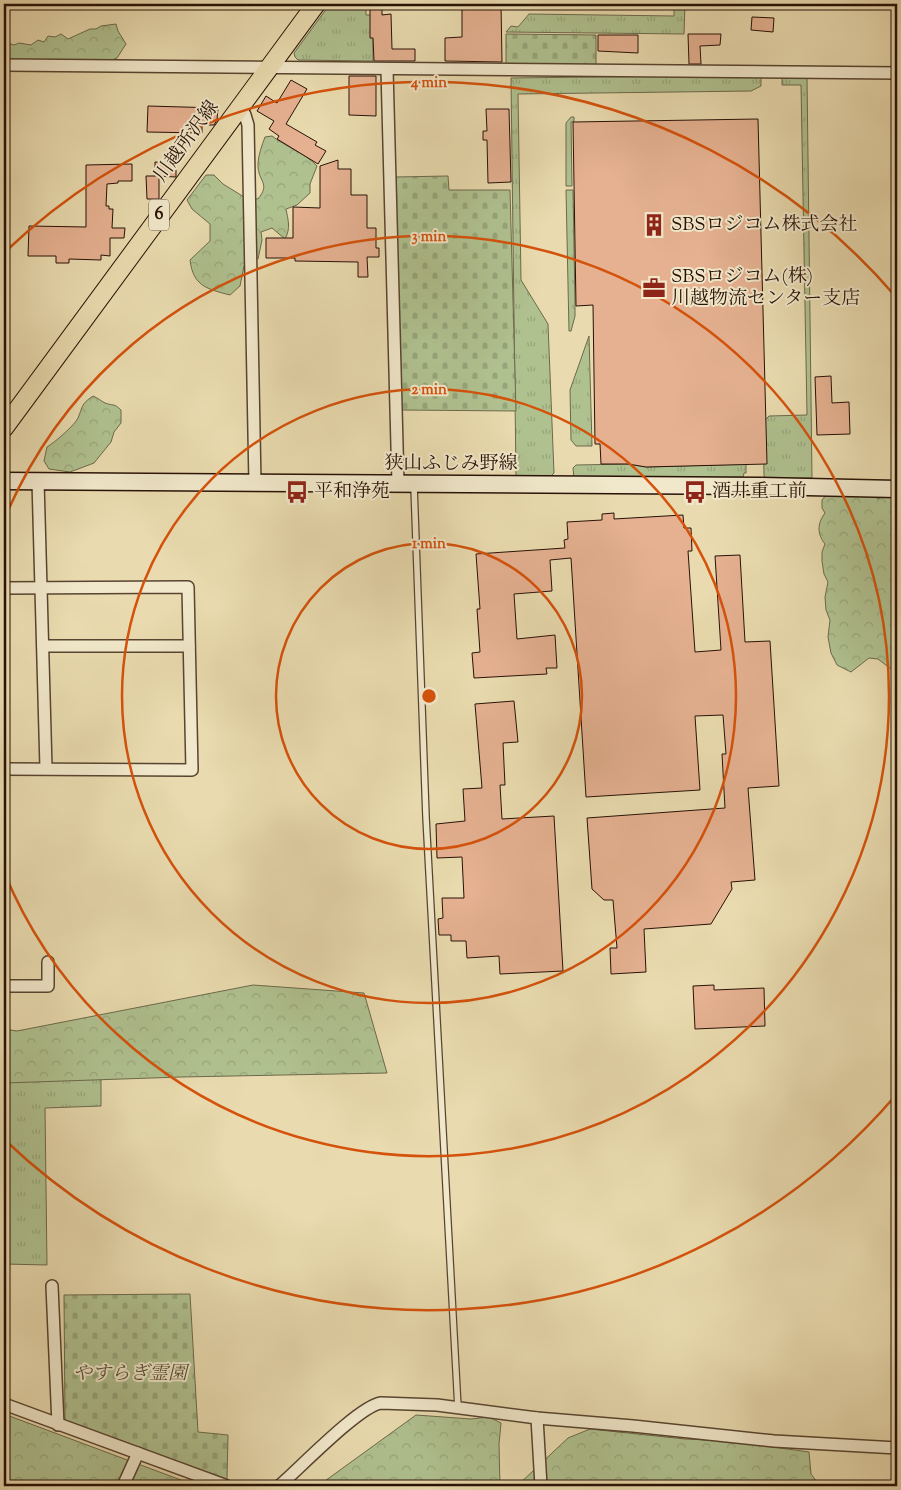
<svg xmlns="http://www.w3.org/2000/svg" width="901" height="1490" font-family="'Sorts Mill Goudy','Noto Serif JP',serif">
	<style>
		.grass { fill: url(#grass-tufts); stroke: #6c694b }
		.forest { fill: url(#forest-crowns); stroke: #6c694b }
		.cemetery { fill: url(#cemetery-stones); stroke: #6c694b }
		.building { fill: #e5b191; stroke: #281106 }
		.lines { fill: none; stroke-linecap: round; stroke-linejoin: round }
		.service-casing { stroke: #584430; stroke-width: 8 }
		.minor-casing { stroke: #584430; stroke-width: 14 }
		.secondary-casing { stroke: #281106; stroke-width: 19 }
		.primary-casing { stroke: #281106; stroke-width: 20 }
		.service { stroke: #f1e8cb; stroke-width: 5.5 }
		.minor { stroke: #f1e8cb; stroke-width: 11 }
		.secondary { stroke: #f1e8cb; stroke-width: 16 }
		.primary { stroke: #e9dbaf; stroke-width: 18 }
		.ring { fill: none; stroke: #d5520b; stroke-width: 2.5 }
		.labels { text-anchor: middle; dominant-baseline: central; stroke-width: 4; stroke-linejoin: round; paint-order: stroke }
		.shield { fill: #f1e8cb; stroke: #645241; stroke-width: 1 }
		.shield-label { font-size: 18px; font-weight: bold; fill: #281106 }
		.street-label { font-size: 19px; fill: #281106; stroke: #f1e8cb }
		.poi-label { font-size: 19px; fill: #281106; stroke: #f1e8cb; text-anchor: start }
		.park-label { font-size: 19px; font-style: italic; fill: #584f36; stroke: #f1e8cb }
		.centre { fill: #d5520b; stroke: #f1e8cb; stroke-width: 2.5 }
		.ring-label { font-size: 15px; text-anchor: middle; font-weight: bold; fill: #d5520b; stroke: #f1e8cb; stroke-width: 4; stroke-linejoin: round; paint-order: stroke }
	</style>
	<defs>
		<pattern id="grass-tufts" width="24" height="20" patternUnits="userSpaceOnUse" patternTransform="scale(1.25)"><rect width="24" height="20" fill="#b0c190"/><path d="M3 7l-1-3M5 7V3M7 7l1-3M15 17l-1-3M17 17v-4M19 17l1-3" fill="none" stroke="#97a57b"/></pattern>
		<pattern id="forest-crowns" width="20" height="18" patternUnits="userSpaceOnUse" patternTransform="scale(1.25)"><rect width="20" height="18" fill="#b0c190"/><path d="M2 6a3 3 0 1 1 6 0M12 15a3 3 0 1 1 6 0" fill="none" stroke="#97a57b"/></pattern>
		<pattern id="cemetery-stones" width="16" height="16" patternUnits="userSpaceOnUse" patternTransform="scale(1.25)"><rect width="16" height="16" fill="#b0c190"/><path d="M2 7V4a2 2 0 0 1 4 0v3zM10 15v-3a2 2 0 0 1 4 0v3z" fill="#97a57b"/></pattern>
	</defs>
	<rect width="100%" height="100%" fill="#e9dbaf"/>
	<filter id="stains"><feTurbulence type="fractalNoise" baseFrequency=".004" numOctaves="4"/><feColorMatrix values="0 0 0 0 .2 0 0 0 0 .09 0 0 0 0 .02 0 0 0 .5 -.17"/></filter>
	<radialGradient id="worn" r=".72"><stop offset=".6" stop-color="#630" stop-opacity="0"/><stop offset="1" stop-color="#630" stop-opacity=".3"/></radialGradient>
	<g class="grass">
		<polygon points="330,4 366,4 366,15 373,15 373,61 298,60 295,57 294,53"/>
		<polygon points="674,4 685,4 684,34 506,32 511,26 518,27 529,14 674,16"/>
		<polygon points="761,75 761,86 751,91 518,94 521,280 548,324 554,473 551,476 516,477 511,78"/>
		<polygon points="784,77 807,77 812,478 767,479 764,476 763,422 769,416 807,415 801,85 782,85 782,79"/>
		<polygon points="571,117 574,117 574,121 571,122 572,186 566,186 566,123"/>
		<polygon points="566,190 573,190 575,303 575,316 571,331 569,331"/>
		<polygon points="589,336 592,446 576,446 571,440 570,390"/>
		<polygon points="628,464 647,467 746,464 746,473 744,473 743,477 574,479 573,468 576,465"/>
		<polygon points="4,1070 101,1073 101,1106 45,1108 47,1265 4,1264"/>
	</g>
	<g class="forest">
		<polygon points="116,24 118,31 126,44 117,58 107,62 4,62 4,42 14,45 19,43 31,45 38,40 44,42 48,36 55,37 61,34 68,39 90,29 96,29 101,26"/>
		<path d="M272,136C286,147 305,153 317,166L310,184V193L297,205L286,209C288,220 291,228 285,239L272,228L261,232L262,240L258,259L244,266L240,286L230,295C207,289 193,286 190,260L210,241V224L192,209L187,200L206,175H214L223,184L244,197L258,199C271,183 258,182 258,165C258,156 262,145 265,137Z"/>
		<path d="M93,396C98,398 101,401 105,403C113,406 114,403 121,410V423L114,432L111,442L94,463L70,472L49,469L44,461L47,447C54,443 75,425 78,418C83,406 81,404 93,396Z"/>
		<path d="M867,491L878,499L888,493L897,492V511H891L897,524V666L891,669L878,659L869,658L851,672L837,665L831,653L828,637L830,620L826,610L825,597L828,582L824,574L822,561V552L825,544C817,534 817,524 825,513L822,508V500L828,493Z"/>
		<polygon points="253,985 364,993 387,1073 181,1077 4,1083 4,1029 17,1031"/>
		<polygon points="4,1414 197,1486 4,1486"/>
		<polygon points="416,1415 471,1419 489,1417 501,1423 499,1444 500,1486 318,1486"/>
		<polygon points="590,1429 685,1439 730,1441 809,1452 811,1474 820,1486 517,1486 568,1438"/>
	</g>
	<g class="cemetery">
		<polygon points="506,34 596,35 596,68 506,66"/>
		<polygon points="448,176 449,190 510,190 516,411 401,410 395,177"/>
		<polygon points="190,1294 198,1432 228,1435 227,1479 65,1420 64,1295"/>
	</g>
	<g class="building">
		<polygon points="370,4 382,4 382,15 391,14 392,49 415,49 415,61 374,61 373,38 370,38"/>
		<polygon points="462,4 501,4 502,62 445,61 445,38 462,37"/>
		<polygon points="752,17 774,18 773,32 751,30"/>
		<polygon points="688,34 721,34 720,45 700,46 701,64 689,64"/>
		<polygon points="598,35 638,35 638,53 598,51"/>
		<polygon points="349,76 376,76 376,116 349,115"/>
		<polygon points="291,80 307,89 286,124 317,142 315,145 326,151 318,164 277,139 279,136 269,129 274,121 257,111 266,96 277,103"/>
		<polygon points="148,106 218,108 217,120 214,125 202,125 202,133 147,132"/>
		<polygon points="486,109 509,109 511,182 488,183 487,140 483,140 483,131 487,131"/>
		<polygon points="758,119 767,464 646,467 628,464 601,464 600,444 595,444 593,305 576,306 573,122"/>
		<polygon points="338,160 338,169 351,169 351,195 367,195 367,228 376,228 376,248 379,248 379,257 367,257 368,277 358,277 358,262 295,261 295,258 266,258 266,238 293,238 293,207 320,208 320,166"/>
		<polygon points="155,162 176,163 176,177 155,176"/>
		<polygon points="132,164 132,181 118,181 118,183 107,184 106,206 109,206 109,209 113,209 112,228 125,228 124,238 110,238 110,256 101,255 101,260 69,259 69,263 56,263 56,256 28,256 29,226 86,227 86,165"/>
		<polygon points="146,176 159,176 159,199 147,199"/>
		<polygon points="831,376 832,403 849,402 850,434 817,435 815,377"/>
		<polygon points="614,513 614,519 683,515 684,528 691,528 692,551 688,551 695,652 721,650 715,556 740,555 745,642 770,641 779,786 748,788 755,880 731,882 732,889 711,924 644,929 646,972 611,974 610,948 617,948 613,900 604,900 592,889 587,818 725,808 722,754 726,754 723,715 695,716 700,790 586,797 571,558 550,560 552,591 514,594 517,639 555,635 557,668 546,668 547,674 474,678 472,653 480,652 477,609 480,609 476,554 565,548 564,540 568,539 567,522 602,520 602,514"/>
		<polygon points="514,701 518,742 503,743 505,785 500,785 502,819 554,816 563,971 500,974 499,956 467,958 466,941 451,941 451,935 439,935 438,919 443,918 442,898 464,898 462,857 437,858 436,824 465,821 463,789 482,788 475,704"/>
		<polygon points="714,985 714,990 764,988 765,1026 695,1029 693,986"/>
	</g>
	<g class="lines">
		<defs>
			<polyline id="service" points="414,486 426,817 458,1408"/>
			<g id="minor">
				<polyline points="4,65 897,73"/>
				<polyline points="387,69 398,483"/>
				<polyline points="240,106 245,115 248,125 255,483"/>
				<polyline points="38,481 46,768"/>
				<polyline points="4,588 188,587 192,770 4,769"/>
				<polyline points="43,646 189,646"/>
				<polyline points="4,986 48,986 48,962"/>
				<polyline points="52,1286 58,1425"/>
				<polyline points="4,1404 227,1486"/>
				<polyline points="537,1418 541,1486"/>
				<polyline points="123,1486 138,1453"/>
				<path d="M279,1486C299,1469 359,1406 381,1403L437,1405L537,1418L633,1426L774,1441L897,1448"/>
			</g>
			<polyline id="secondary" points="4,481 759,486 897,489"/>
			<polyline id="primary" points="4,428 316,4"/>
		</defs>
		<use href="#service" class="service-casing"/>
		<use href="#minor" class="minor-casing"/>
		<use href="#secondary" class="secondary-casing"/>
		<use href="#primary" class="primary-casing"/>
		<use href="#service" class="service"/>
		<use href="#minor" class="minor"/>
		<use href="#secondary" class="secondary"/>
		<use href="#primary" class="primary"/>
	</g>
	<g class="ring">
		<circle cx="429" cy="696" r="153"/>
		<circle cx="429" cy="696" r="307"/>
		<path d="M4 520A460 460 0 1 1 4 872"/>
		<path d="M896 1095A614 614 0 0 1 6 1141M6 251A614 614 0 0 1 896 297"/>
	</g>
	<defs>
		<symbol id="building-bare" viewBox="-9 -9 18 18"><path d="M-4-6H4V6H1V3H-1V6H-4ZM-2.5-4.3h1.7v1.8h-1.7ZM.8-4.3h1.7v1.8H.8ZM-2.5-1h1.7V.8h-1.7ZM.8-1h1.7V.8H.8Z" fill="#8f2418" stroke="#f1e8cb" stroke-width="2.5" paint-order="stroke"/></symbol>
		<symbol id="office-bare" viewBox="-9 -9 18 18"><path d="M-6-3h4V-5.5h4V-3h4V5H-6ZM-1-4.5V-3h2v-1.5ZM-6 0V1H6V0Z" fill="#8f2418" stroke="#f1e8cb" stroke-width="2.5" paint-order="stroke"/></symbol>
		<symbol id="bus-bare" viewBox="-9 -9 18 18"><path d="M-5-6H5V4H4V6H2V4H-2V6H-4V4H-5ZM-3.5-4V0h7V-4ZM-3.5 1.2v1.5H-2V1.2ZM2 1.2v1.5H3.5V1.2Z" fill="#8f2418" stroke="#f1e8cb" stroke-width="2.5" paint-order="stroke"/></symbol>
	</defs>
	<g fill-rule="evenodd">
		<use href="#building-bare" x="638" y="209" width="32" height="32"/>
		<use href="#office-bare" x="638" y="272" width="32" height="32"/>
		<use href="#bus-bare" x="281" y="476" width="32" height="32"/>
		<use href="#bus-bare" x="679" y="476" width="32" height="32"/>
	</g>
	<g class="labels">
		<rect class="shield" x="149" y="199.5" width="20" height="31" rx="4"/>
		<g class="shield-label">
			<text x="159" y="215">6</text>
		</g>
		<g class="street-label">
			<text transform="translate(187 142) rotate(-54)">川越所沢線</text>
			<text x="451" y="464">狭山ふじみ野線</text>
		</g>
		<g class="poi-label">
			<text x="671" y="225">SBSロジコム株式会社</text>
			<text x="671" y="277">SBSロジコム(株)<tspan x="671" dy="22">川越物流センター支店</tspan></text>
			<text x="314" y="492">平和浄苑</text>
			<text x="712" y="492">酒井重工前</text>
		</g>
		<g class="park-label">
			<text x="130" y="1374">やすらぎ霊園</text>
		</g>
	</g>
	<circle cx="429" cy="696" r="8" class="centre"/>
	<g class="ring-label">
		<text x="429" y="87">4 min</text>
		<text x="429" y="241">3 min</text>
		<text x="429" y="394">2 min</text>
		<text x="429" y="548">1 min</text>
	</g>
	<rect width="901" height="1490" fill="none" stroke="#e9dbaf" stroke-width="20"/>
	<rect x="5" y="5" width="891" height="1480" fill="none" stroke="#281106" stroke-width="2.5"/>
	<rect x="10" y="10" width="881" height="1470" fill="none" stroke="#281106"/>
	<rect width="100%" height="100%" filter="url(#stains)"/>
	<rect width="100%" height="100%" fill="url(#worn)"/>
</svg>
